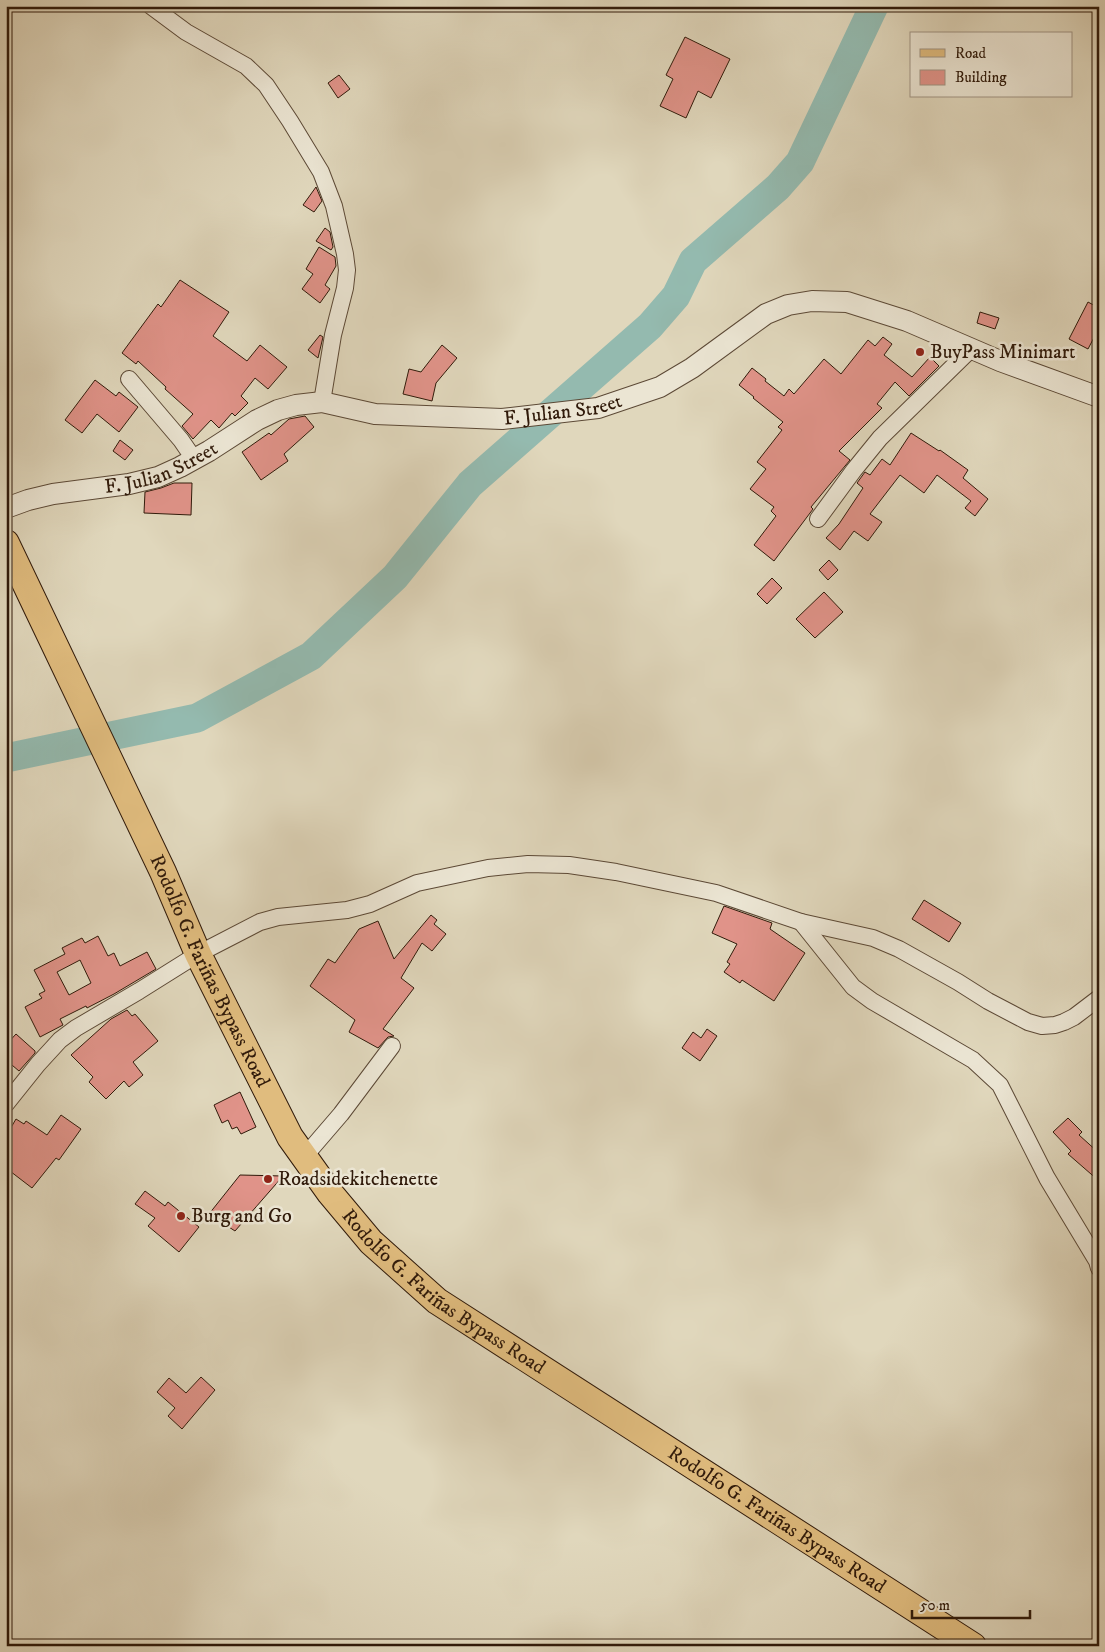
<svg xmlns="http://www.w3.org/2000/svg" width="1105" height="1652" font-family="'IM FELL DW Pica',serif">
	<style>
		.lines { fill: none; stroke-linecap: round; stroke-linejoin: round }
		.river { stroke: #94baaf; stroke-width: 29 }
		.building { fill: #e09389; stroke: #301a0a; fill-rule: evenodd }
		.minor-casing { stroke: #5c4936; stroke-width: 18 }
		.tertiary-casing { stroke: #5c4936; stroke-width: 22 }
		.primary-casing { stroke: #301a0a; stroke-width: 28 }
		.minor { stroke: #ebe5d3; stroke-width: 16 }
		.tertiary { stroke: #ebe5d3; stroke-width: 20 }
		.primary { stroke: #e0bc7e; stroke-width: 26 }
		.poi-dot { fill: #8f2418; stroke: #ebe5d3; stroke-width: 2 }
		.labels { text-anchor: middle; dominant-baseline: central; stroke-width: 5; stroke-linejoin: round; paint-order: stroke }
		.poi-label { font-size: 20px; fill: #301a0a; stroke: #ebe5d3; text-anchor: start }
		.street-label { font-size: 20px; fill: #301a0a; stroke: #ebe5d3 }
	</style>
	<rect width="100%" height="100%" fill="#e0d7bc"/>
	<filter id="stains"><feTurbulence type="fractalNoise" baseFrequency=".004" numOctaves="4"/><feColorMatrix values="0 0 0 0 .2 0 0 0 0 .09 0 0 0 0 .02 0 0 0 .5 -.17"/></filter>
	<radialGradient id="worn" r=".72"><stop offset=".6" stop-color="#630" stop-opacity="0"/><stop offset="1" stop-color="#630" stop-opacity=".3"/></radialGradient>
	<g class="lines">
		<polyline class="river" points="6,758 197,718 311,656 395,577 470,484 650,326 676,296 693,261 778,187 800,162 874,6"/>
	</g>
	<g class="building">
		<polygon points="685,37 730,59 711,98 698,91 686,118 660,106 673,79 666,75"/>
		<polygon points="339,75 350,89 338,98 328,83"/>
		<polygon points="316,187 322,201 314,212 303,205"/>
		<polygon points="325,228 330,232 333,247 331,250 316,241"/>
		<polygon points="319,247 335,257 336,266 325,285 330,289 320,303 302,289 313,274 306,269"/>
		<polygon points="180,280 229,312 213,336 247,361 260,345 287,367 268,389 255,378 241,396 248,403 235,416 232,413 219,428 211,420 193,439 182,426 193,414 165,389 166,387 138,361 136,364 122,353 158,304 161,307"/>
		<polygon points="1088,302 1099,308 1099,328 1088,349 1069,339"/>
		<polygon points="980,312 999,318 995,329 977,323"/>
		<polygon points="320,335 323,337 318,358 308,350"/>
		<polygon points="883,337 892,344 884,355 912,377 930,357 939,366 909,396 895,382 877,404 882,408 839,451 850,460 811,507 813,509 774,561 754,545 776,516 771,511 774,507 750,489 766,469 757,462 782,430 778,427 783,422 753,398 754,397 739,385 752,368 766,379 765,381 784,396 789,389 794,394 824,359 841,374 868,340 875,346"/>
		<polygon points="442,345 457,358 436,383 432,401 403,394 409,369 421,372"/>
		<polygon points="95,380 116,396 119,392 138,407 119,432 97,414 82,433 65,420"/>
		<polygon points="305,416 314,427 284,454 288,461 261,480 242,452 269,433 271,435 289,419"/>
		<polygon points="911,433 939,451 940,450 968,470 963,478 988,499 975,516 965,508 971,501 937,475 924,493 900,475 870,514 882,522 868,541 854,531 840,550 826,538 839,524 863,488 857,483 865,472 870,475 882,459 890,465"/>
		<polygon points="120,440 133,450 125,460 113,451"/>
		<polygon points="174,483 192,483 191,515 144,513 145,492 161,488"/>
		<polygon points="829,560 838,570 828,580 819,570"/>
		<polygon points="772,578 782,588 767,604 757,594"/>
		<polygon points="824,592 843,612 815,638 796,619"/>
		<polygon points="924,900 961,923 949,942 912,919"/>
		<polygon points="724,906 772,923 770,929 805,953 774,1001 742,980 740,983 724,972 730,964 727,962 737,944 712,933"/>
		<polygon points="431,915 437,920 434,924 446,934 432,951 422,943 401,978 414,988 383,1029 394,1036 388,1037 378,1048 349,1032 355,1020 310,986 328,959 335,963 359,929 378,921 394,959"/>
		<path d="M98,936L108,956L114,953L120,966L147,952L156,969L114,994L87,1008L86,1006L60,1019L63,1025L40,1037L25,1007L42,998L39,994L45,991L34,970L65,954L62,948L82,938L85,943ZM80,960L91,983L69,995L57,972Z"/>
		<polygon points="127,1010 132,1016 135,1014 158,1041 133,1062 143,1075 129,1087 124,1081 106,1099 89,1082 93,1077 71,1055 111,1019"/>
		<polygon points="707,1029 717,1036 700,1061 682,1048 693,1032 701,1038"/>
		<polygon points="16,1034 35,1051 35,1053 19,1071 6,1060 6,1045"/>
		<polygon points="240,1092 256,1127 241,1134 237,1127 232,1129 228,1120 222,1123 214,1105"/>
		<polygon points="61,1115 81,1129 59,1160 56,1158 32,1188 6,1168 6,1136 16,1119 24,1124 26,1121 47,1135"/>
		<polygon points="1068,1118 1082,1132 1079,1135 1099,1153 1099,1181 1068,1154 1071,1151 1053,1132"/>
		<polygon points="240,1175 283,1176 235,1231 209,1214"/>
		<polygon points="145,1191 165,1206 168,1202 199,1227 179,1252 148,1226 155,1218 135,1204"/>
		<polygon points="201,1377 215,1390 182,1429 168,1416 175,1408 157,1392 169,1378 186,1393"/>
	</g>
	<g class="lines">
		<defs>
			<g id="minor">
				<polyline points="151,6 186,32 246,66 266,85 290,121 321,172 334,206 345,254 347,270 345,288 333,335 322,402"/>
				<polyline points="129,379 181,440 194,459"/>
				<polyline points="818,519 854,470 880,438 971,349"/>
				<polyline points="801,922 853,987 872,1001 973,1060 1000,1085 1047,1178 1097,1261 1099,1268"/>
				<polyline points="6,1104 38,1064 60,1040 76,1028 139,991 198,954 260,922 278,917 347,910 370,904 417,883 488,868 528,864 569,865 616,872 716,893 801,922 873,938 899,949 958,982 988,1001 1028,1022 1042,1026 1055,1025 1064,1022 1074,1017 1099,998"/>
				<polyline points="304,1157 341,1114 392,1046"/>
			</g>
			<g id="tertiary">
				<path id="s1" d="M6,508L28,500L53,494L129,484L158,477L180,467L209,451L257,420L278,410L296,405L322,402L375,414L502,419L598,408L660,387L692,368L766,314L788,305L812,301L847,302L907,321L1000,361L1099,397"/>
			</g>
			<g id="primary">
				<path id="s2" d="M6,543L163,872L198,954L290,1137L330,1193L371,1242L437,1301L973,1646"/>
			</g>
		</defs>
		<use href="#minor" class="minor-casing"/>
		<use href="#tertiary" class="tertiary-casing"/>
		<use href="#primary" class="primary-casing"/>
		<use href="#minor" class="minor"/>
		<use href="#tertiary" class="tertiary"/>
		<use href="#primary" class="primary"/>
	</g>
	<g class="poi-dot">
		<circle cx="920" cy="352" r="5"/>
		<circle cx="268" cy="1179" r="5"/>
		<circle cx="181" cy="1216" r="5"/>
	</g>
	<g class="labels">
		<g class="poi-label">
			<text x="930" y="352">BuyPass Minimart</text>
			<text x="278" y="1179">Roadsidekitchenette</text>
			<text x="191" y="1216">Burg and Go</text>
		</g>
		<g class="street-label">
			<text stroke="none"><textPath href="#s1" startOffset="581">F. Julian Street</textPath></text>
			<text stroke="none"><textPath href="#s1" startOffset="161">F. Julian Street</textPath></text>
			<text stroke="none"><textPath href="#s2" startOffset="474">Rodolfo G. Fariñas Bypass Road</textPath></text>
			<text stroke="none"><textPath href="#s2" startOffset="879">Rodolfo G. Fariñas Bypass Road</textPath></text>
			<text stroke="none"><textPath href="#s2" startOffset="1284">Rodolfo G. Fariñas Bypass Road</textPath></text>
		</g>
	</g>
	<rect width="1105" height="1652" fill="none" stroke="#e0d7bc" stroke-width="25"/>
	<rect x="8" y="8" width="1090" height="1637" fill="none" stroke="#301a0a" stroke-width="2.5"/>
	<rect x="12" y="12" width="1080" height="1627" fill="none" stroke="#301a0a"/>
	<rect x="910" y="32" width="162" height="65" fill="#ebe5d3" stroke="#a09483"/>
	<rect x="920" y="49" width="25" height="8" fill="#e0bc7e" stroke="#a09483"/>
	<text x="955" y="58" font-size="15" fill="#301a0a">Road</text>
	<rect x="920" y="70" width="25" height="15" fill="#e09389" stroke="#a09483"/>
	<text x="955" y="82" font-size="15" fill="#301a0a">Building</text>
	<path d="M912 1610v8h118v-8" fill="none" stroke="#301a0a" stroke-width="2.5"/>
	<text x="920" y="1610" font-size="15" fill="#301a0a" stroke="#ebe5d3" stroke-width="4" paint-order="stroke">50 m</text>
	<rect width="100%" height="100%" filter="url(#stains)"/>
	<rect width="100%" height="100%" fill="url(#worn)"/>
</svg>
